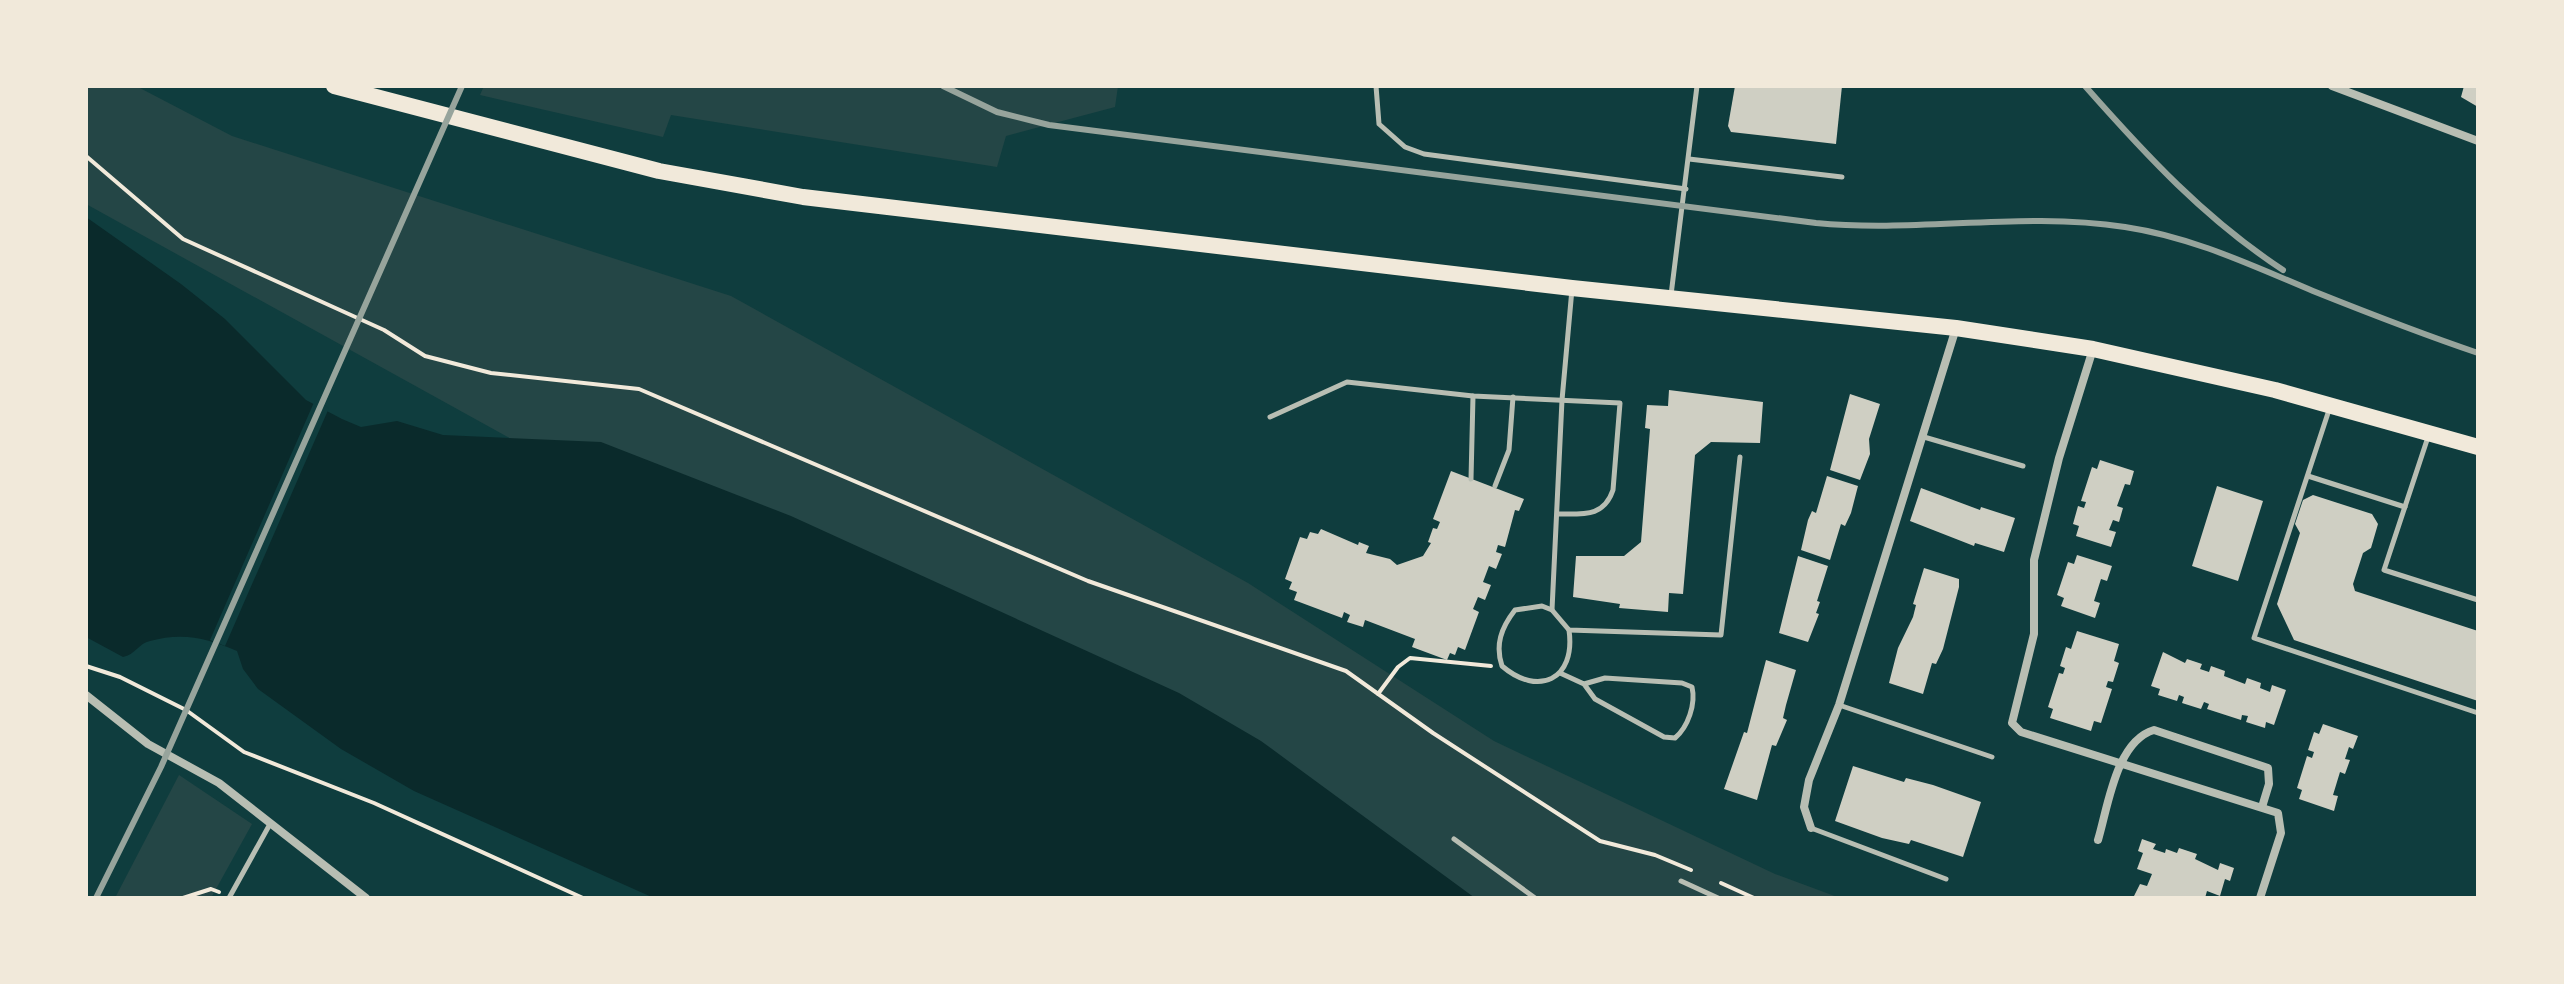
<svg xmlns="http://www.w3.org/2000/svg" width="2564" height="984" font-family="Signika,sans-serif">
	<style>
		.green { fill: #244646 }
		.water { fill: #0a2a2b }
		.pier { fill: #0f3d3e }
		.building { fill: #cfcfc3 }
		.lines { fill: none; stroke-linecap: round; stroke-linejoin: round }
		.path { stroke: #f1e9da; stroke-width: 4 }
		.service { stroke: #b8beb3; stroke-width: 5 }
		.minor { stroke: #b8beb3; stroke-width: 8 }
		.secondary { stroke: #f1e9da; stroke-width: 16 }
		.rail { stroke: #97a49c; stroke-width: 6 }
	</style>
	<rect width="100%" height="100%" fill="#0f3d3e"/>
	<g class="green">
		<polygon points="86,86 136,86 232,136 731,296 1248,583 1494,741 1775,874 1840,898 1342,898 86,204"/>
		<polygon points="484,86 1118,86 1115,107 1006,136 997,167 671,115 663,137 480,95"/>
		<polygon points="179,775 252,824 211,898 115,898"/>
	</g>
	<path class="water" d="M86,217L181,284L225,319L306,400L342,419L361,427L397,421L443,435L601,442L791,516L1179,693L1261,741L1475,898H654L414,791L341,749L258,689L243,669L237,651C208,638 182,632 150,641C139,643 135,655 123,657L86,637Z"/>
	<polygon class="pier" points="315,400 329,408 225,646 210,640"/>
	<g class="building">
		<polygon points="1735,86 1842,86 1836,144 1731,132 1728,126"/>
		<polygon points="2464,86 2478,86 2478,107 2461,97"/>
		<polygon points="1669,390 1763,402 1760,443 1711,442 1695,455 1683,594 1669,593 1668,612 1619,608 1620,604 1573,597 1576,556 1624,556 1641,542 1650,429 1645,428 1647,405 1668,406"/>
		<polygon points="1850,394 1880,404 1869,439 1870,454 1860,480 1830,470"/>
		<polygon points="2100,460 2134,471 2130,485 2125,484 2117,506 2123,508 2119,522 2113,520 2109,530 2116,532 2111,547 2076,536 2079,526 2073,524 2078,506 2084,508 2086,502 2081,501 2092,467 2097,469"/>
		<polygon points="1451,471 1524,499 1519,511 1515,510 1505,547 1498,545 1496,552 1502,554 1496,569 1489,566 1483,582 1491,585 1485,600 1478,597 1473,609 1479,612 1465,650 1458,647 1455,655 1450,653 1447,660 1412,647 1415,639 1365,620 1363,627 1347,622 1350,615 1344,612 1342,618 1294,600 1297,592 1289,589 1292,582 1285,579 1300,537 1307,539 1310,532 1318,534 1321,529 1358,545 1359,542 1369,546 1366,553 1390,559 1397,565 1423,556 1431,543 1428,542 1433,528 1437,529 1440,522 1433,519"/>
		<polygon points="1827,476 1858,486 1851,513 1845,526 1841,524 1830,560 1801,550 1808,520 1812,511 1816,513"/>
		<polygon points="2217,486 2263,501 2238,581 2192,566"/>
		<polygon points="1921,488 1980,510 1981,507 2015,518 2004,552 1975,543 1974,546 1910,521"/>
		<polygon points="2313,495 2372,514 2378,524 2371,548 2363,553 2353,584 2355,591 2478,631 2478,701 2294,640 2277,604 2300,533 2295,524 2303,500"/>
		<polygon points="2077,555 2112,566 2107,581 2101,579 2094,601 2100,603 2095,618 2061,606 2064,598 2057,595 2068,562 2074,564"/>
		<polygon points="1798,556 1828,566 1817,601 1820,602 1816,613 1819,614 1808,642 1779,633"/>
		<polygon points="1924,568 1959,579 1959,587 1943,649 1936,664 1932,663 1923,694 1889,683 1898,648 1913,617 1916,605 1913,604"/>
		<polygon points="2077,631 2119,644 2114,661 2119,663 2113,682 2108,681 2106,687 2112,689 2101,723 2094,721 2091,731 2050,718 2053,709 2048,707 2059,673 2063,674 2065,668 2060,666 2066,647 2071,649"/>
		<polygon points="2163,652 2185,663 2187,659 2202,664 2200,669 2209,672 2211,666 2225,671 2224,676 2245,684 2247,678 2261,683 2260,688 2270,692 2272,685 2286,690 2274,725 2266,722 2265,728 2246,722 2248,716 2242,715 2241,720 2207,709 2209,704 2204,702 2201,709 2182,703 2184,697 2179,695 2177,701 2158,695 2160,689 2151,686"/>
		<polygon points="1766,660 1796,670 1786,705 1783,718 1787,720 1776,746 1772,745 1757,800 1724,789 1744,732 1747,733"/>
		<polygon points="2323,724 2358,736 2353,749 2349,747 2345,759 2350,760 2345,774 2340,772 2333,795 2338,796 2334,811 2299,799 2302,790 2297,788 2307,756 2312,758 2314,752 2308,750 2314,732 2319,734"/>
		<polygon points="1853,766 1904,782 1906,778 1933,785 1981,802 1963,857 1911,840 1909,844 1882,838 1835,821"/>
		<polygon points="2142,839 2156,844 2153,849 2165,853 2166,849 2177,853 2179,848 2197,854 2195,859 2218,870 2220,863 2234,868 2230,881 2225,879 2220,896 2207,891 2205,898 2133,898 2140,884 2147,886 2152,874 2137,869 2143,853 2138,851"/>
	</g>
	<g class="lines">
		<g class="path">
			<polyline points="86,156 183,239 384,330 425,356 491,373 639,389 1088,581 1346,671 1433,733 1600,841 1655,855 1691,870"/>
			<polyline points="86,666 120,677 186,710 244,752 374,803 583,898"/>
			<polyline points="1378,694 1398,667 1410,658 1491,666"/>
			<polyline points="1721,883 1754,898"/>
			<polyline points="183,898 211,889 219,892"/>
		</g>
		<g class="service">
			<polyline points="1376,86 1379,124 1405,147 1424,154 1686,189"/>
			<polyline points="1689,159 1842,177"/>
			<polyline points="1572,289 1562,400 1552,610 1569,630 1721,635 1740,457"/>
			<polyline points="1671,295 1697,86"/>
			<polyline points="2329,410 2254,638 2478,713"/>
			<path d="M1270,417L1347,382L1473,396L1620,403L1613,490C1604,517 1584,514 1558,514"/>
			<polyline points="1924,437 2023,466"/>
			<polyline points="2428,437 2384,570 2478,600"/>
			<polyline points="2308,476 2405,507"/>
			<polyline points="1471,479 1473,396"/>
			<polyline points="1495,486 1509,450 1513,397"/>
			<path d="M1552,610L1542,606L1515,610C1501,628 1495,645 1502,666C1538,697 1576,680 1569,630"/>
			<path d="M1560,673L1584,684L1595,699L1664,737L1675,738C1688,727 1696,704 1692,687L1682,683L1605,678L1584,684"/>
			<polyline points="1839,705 1992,757"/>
			<polyline points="1811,828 1946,879"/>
			<polyline points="1454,839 1535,898"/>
			<polyline points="1681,881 1718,898"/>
			<polyline points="229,898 270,824"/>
		</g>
		<g class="minor">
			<polyline points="2332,86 2478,141"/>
			<polyline points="2093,349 2059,458 2034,560 2034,634 2012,723 2021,732 2278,813 2281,833 2260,898"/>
			<polyline points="86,695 148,744 219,783 366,898"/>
			<polyline points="1811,828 1804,807 1809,780 1839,705 1956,328"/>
			<path d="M2098,840C2108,807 2116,741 2154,730L2268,768L2269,784L2262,807"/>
		</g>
		<polyline class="secondary" points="334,86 659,171 803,197 1572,288 1956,328 2093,349 2275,390 2478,447"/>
		<g class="rail">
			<path d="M943,86L997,112L1049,125L1816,223C1919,233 2022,211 2125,227C2192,237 2251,265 2313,291C2368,313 2422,334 2478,353"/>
			<path d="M2085,86C2146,155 2205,219 2283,270"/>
			<polyline points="96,898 161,767 462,86"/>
		</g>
	</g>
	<rect width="2564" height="984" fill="none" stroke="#f1e9da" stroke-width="176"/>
</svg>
